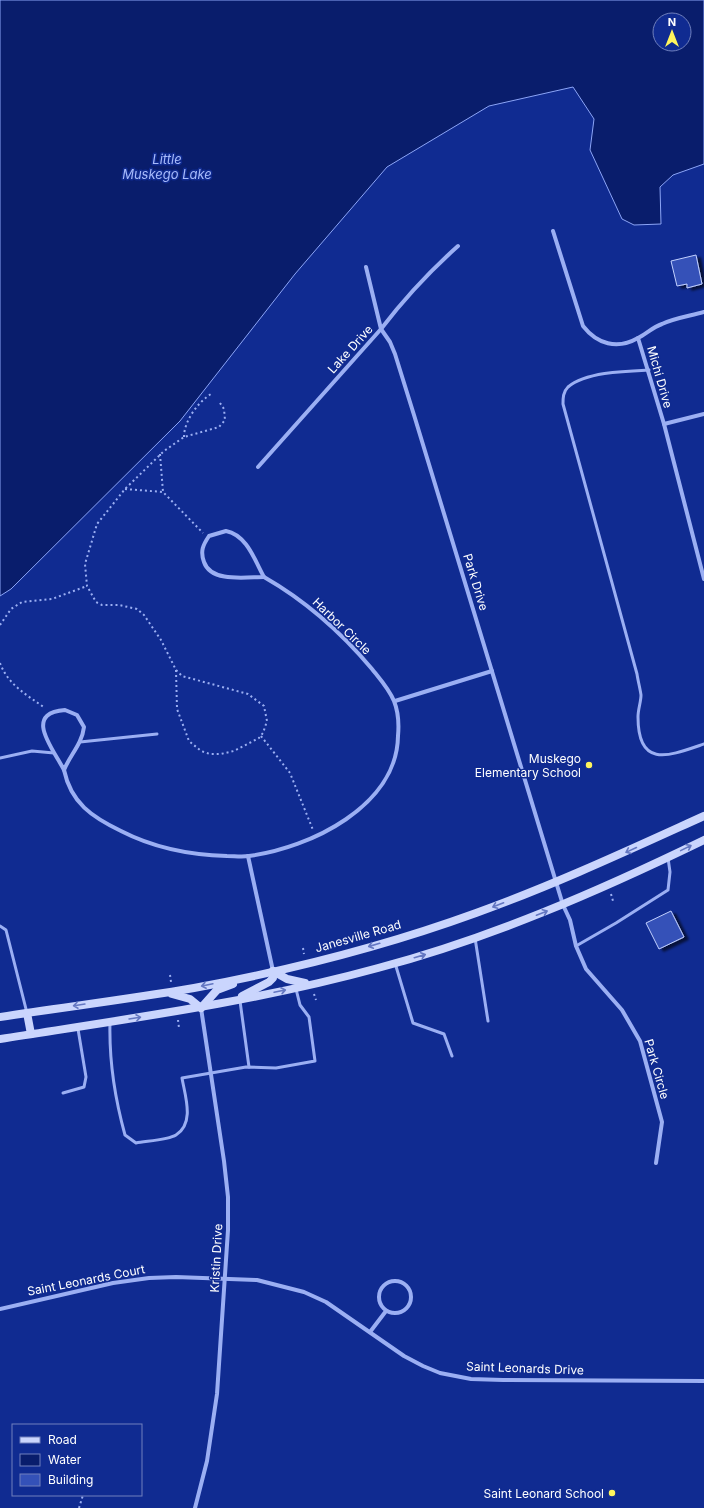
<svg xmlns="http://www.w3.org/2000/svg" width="704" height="1508" font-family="Inter,sans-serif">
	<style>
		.water { fill: #091d6c; stroke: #8ca5f7; fill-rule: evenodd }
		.building { fill: #3451b8; stroke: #c2d0fe; filter: url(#shadow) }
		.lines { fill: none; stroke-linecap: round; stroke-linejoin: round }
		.path { stroke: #9baff3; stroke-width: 2; stroke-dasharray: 2 3; stroke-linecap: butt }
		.service { stroke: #9baff3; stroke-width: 3 }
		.minor { stroke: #9baff3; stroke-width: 4 }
		.secondary { stroke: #cad5fd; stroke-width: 8 }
		.oneway { stroke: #6477c2 }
		.poi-dot { fill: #fff55d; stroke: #102b91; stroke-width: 1.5 }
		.labels { text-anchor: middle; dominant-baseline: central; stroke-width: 3; stroke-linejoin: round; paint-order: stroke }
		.street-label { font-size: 12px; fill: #fff; stroke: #102b91 }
		.poi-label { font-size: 12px; fill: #fff; stroke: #102b91; text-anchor: end }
		.water-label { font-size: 13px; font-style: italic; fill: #a7bafa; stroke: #102b91 }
	</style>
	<defs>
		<filter id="shadow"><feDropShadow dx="4.5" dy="2.5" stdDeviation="1" flood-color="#0009"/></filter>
	</defs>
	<rect width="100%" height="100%" fill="#102b91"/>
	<path class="water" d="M0,0H704V164L673,175L660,187L661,224L634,225L622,219L590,150L594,119L573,87L489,106L387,167L295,274L180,421L11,589L0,596ZM660,20H684V44H660Z"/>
	<g class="building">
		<polygon points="696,255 702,284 687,288 687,284 677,286 671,261"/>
		<polygon points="671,911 684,937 659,949 646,923"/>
	</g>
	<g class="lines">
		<g class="path">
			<path d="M184,437C184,421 198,402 211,394"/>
			<polyline points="160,454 163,492"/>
			<polyline points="125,489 163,492 203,533"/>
			<polyline points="0,625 11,609 22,602 52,599 87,586"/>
			<path d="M0,663C8,685 27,695 45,708"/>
			<polyline points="176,670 177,709 189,741 201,751 210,754 221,754 234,751 259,738 263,733 267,721 264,706 248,694 182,676 176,670 161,640 144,615 137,609 119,605 102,605 96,602 87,586 85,564 97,524 125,489 164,451 184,437 219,427 225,420 224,409 220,403"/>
			<polyline points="261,736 290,773 313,830"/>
			<polyline points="611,894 613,901"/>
			<polyline points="303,948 304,954"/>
			<polyline points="170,975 171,982"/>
			<polyline points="314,994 316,1000"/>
			<polyline points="178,1020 179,1028"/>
			<polyline points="79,1508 83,1495"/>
		</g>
		<g class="service">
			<path d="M649,370C626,371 586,372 568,387C563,392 563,398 563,404L637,674C638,681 640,688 641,695C641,702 638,709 638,717C638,769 669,756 704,744"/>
			<polyline points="80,742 157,734"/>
			<polyline points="0,758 32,751 54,753"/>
			<polyline points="0,926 6,930 27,1013"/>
			<polyline points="475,938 488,1021"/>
			<polyline points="576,946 616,923 668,890 670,872 668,858"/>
			<polyline points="395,963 413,1023 444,1034 452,1056"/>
			<polyline points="240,1001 249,1067"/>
			<path d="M110,1022C109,1060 115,1099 125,1135L136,1143C146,1141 168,1140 176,1135C195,1123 185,1096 182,1078L246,1067L276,1068L315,1061L309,1017L300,1005L296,989"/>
			<polyline points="63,1093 84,1087 86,1077 78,1029"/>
		</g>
		<g class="minor">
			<path d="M553,231L583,326C597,344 617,350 638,338C646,334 653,327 662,324C675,318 690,316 704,312"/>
			<polyline points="366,267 381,329 390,342 395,354 414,415 563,905 570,920 576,946 586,969 622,1010 640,1041 662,1122 656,1163"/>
			<polyline points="638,338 664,424 704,579"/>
			<polyline points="664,424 704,414"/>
			<path d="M258,467L381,329C404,299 430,271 458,246"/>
			<path d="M226,531C247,535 255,561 264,577C247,577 211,583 204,562C200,551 203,545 209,536Z"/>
			<polyline points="395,701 492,671"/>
			<path d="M65,710L77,715L84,727C82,744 70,755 64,770C54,750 22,713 65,710Z"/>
			<path d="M64,770C71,803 92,817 121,831C154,848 190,855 227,856C234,856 242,857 249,856C310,848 397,806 398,736C399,725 398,711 394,701C389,689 380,679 372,669C341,632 306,601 264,577"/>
			<polyline points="248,856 273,971"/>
			<circle cx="395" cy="1297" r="16"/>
			<polyline points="0,1309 113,1283 149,1278 176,1277 257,1280 304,1292 326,1302 404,1356 423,1366 440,1373 471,1379 503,1380 704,1381"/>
			<polyline points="370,1332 386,1311"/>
			<polyline points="195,1508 207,1461 217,1394 228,1230 228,1197 224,1161 201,1008"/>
		</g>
		<g class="secondary">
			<polyline points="273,971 287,979 305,983"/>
			<polyline points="172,994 190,999 201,1008"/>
			<polyline points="242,996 269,982 273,978 273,971"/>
			<polyline points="201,1008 217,990 233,984"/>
			<polyline points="27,1013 31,1034"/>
			<path d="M0,1017C65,1007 130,999 194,988C286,971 388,945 476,913C554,885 629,850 704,816"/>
			<path d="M0,1039C127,1019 254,1002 378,968C491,938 599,891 704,840"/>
		</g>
	</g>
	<defs><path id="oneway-shaft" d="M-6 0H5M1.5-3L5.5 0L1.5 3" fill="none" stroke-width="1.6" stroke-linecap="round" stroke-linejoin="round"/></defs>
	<g class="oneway">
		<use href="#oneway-shaft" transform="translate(686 848) rotate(-26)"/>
		<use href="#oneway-shaft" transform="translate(631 850) rotate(155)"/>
		<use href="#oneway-shaft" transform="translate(498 905) rotate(159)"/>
		<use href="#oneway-shaft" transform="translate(542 913) rotate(-21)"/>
		<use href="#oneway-shaft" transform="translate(374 945) rotate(164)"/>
		<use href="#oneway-shaft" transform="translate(420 956) rotate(-16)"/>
		<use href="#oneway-shaft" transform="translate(207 985) rotate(168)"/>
		<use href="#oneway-shaft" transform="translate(280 991) rotate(-12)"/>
		<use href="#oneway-shaft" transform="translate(79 1005) rotate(171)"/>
		<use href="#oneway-shaft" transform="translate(135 1018) rotate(-9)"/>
	</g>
	<g class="poi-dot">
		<circle cx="589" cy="765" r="4"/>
		<circle cx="612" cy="1493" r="4"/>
	</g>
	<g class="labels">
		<g class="street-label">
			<text transform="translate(350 349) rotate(-48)">Lake Drive</text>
			<text transform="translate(660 377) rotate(74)">Michi Drive</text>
			<text transform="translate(476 582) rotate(73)">Park Drive</text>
			<text transform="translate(342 626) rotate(44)">Harbor Circle</text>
			<text transform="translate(358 936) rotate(-16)">Janesville Road</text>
			<text transform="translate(657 1069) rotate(74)">Park Circle</text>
			<text transform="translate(216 1258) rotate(-87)">Kristin Drive</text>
			<text transform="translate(86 1280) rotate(-11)">Saint Leonards Court</text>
			<text transform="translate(525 1368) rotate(2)">Saint Leonards Drive</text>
		</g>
		<g class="poi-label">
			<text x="581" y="758">Muskego<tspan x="581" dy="14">Elementary School</tspan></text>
			<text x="604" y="1493">Saint Leonard School</text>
		</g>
		<g class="water-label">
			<text x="167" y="159">Little<tspan x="167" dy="15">Muskego Lake</tspan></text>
		</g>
	</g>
	<rect x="12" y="1424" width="130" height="72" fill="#102b91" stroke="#7080bd"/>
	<rect x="20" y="1437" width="20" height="6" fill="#cad5fd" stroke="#7080bd"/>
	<text x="48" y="1444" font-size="12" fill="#ffffff">Road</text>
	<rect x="20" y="1454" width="20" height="12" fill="#091d6c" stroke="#7080bd"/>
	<text x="48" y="1464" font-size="12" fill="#ffffff">Water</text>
	<rect x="20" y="1474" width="20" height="12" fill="#3451b8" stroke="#7080bd"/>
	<text x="48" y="1484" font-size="12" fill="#ffffff">Building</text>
	<g transform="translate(672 32)"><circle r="19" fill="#102b91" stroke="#7080bd"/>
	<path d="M0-3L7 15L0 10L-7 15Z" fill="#fff55d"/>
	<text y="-6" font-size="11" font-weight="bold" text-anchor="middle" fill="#ffffff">N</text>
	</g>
</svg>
